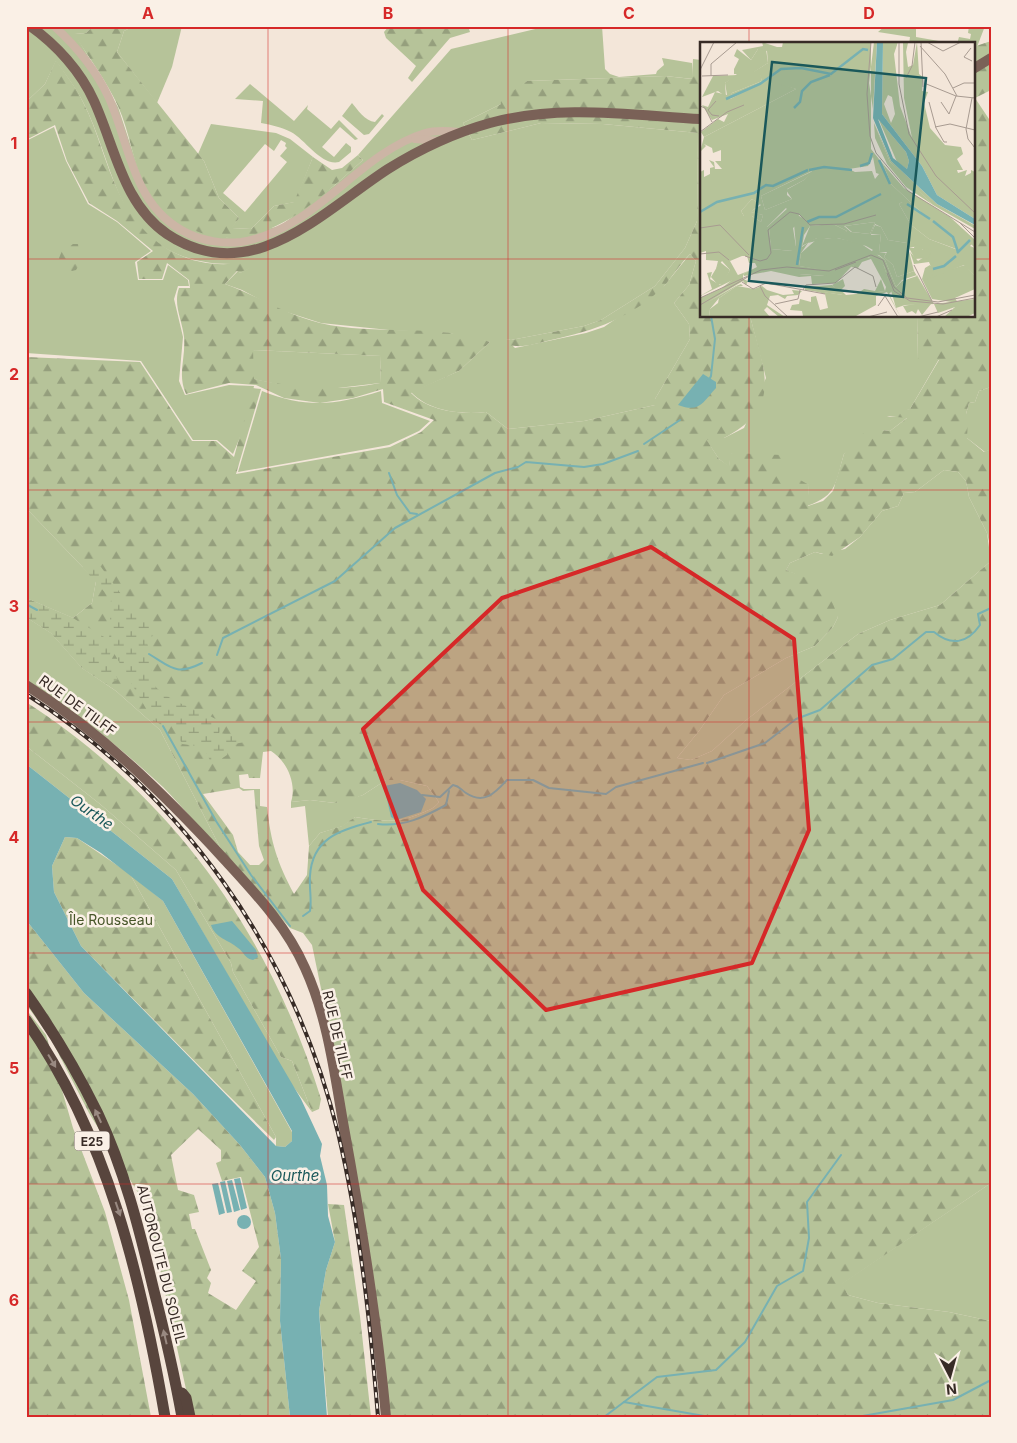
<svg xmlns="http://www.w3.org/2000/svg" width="1017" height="1443" font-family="Inter,sans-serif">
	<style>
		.green { fill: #b6c399; fill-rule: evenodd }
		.forest { fill: url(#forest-firs); fill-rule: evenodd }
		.wetland { fill: url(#wetland-marsh) }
		.water { fill: #77b1b2; fill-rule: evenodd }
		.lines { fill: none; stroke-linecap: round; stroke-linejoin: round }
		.stream { stroke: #77b1b2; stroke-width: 2 }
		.minor { stroke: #ccb5a5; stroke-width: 8 }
		.major { stroke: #7a6157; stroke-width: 10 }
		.highway { stroke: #58453d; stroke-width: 11 }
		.rail-casing { stroke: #372b26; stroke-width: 4 }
		.rail { stroke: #faf0e6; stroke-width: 2; stroke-dasharray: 5.5; stroke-linecap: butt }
		.oneway { fill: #998981 }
		.marked { fill: #d62828; fill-opacity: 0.2; stroke: #d62828; stroke-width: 4; stroke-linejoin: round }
		.grid { fill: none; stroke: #d62828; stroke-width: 1; stroke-opacity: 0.55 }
		.labels { text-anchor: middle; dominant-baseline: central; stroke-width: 5; stroke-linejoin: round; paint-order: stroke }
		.shield { fill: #faf0e6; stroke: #726660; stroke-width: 1 }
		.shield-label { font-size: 12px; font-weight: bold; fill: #372b26 }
		.street-label { font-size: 14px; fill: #372b26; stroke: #faf0e6 }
		.park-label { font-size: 14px; fill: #475629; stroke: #faf0e6 }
		.water-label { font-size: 15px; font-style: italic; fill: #1a585a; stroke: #faf0e6 }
		.inset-river { fill: none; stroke: #77b1b2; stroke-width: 2.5 }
		.inset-road { fill: none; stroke: #a89b91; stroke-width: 1 }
		.view { fill: #1a585a; fill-opacity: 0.15; stroke: #1a585a; stroke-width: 2.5 }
		.inset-edge { fill: none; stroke: #372b26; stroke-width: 2.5 }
		.neatline { fill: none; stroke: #d62828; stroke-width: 2 }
		.grid-label { font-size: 16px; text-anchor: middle; font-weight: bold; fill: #d62828 }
	</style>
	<defs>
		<pattern id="forest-firs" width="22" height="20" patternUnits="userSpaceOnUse" patternTransform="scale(1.25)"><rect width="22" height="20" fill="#b6c399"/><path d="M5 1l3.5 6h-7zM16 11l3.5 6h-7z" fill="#959f7d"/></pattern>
		<pattern id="wetland-marsh" width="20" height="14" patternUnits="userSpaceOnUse" patternTransform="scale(1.25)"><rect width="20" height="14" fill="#b6c399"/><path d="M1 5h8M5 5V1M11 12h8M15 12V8" fill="none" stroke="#959f7d"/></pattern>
	</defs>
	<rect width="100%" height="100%" fill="#f3e6d9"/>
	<g class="green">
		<path d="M26,26H93L86,33L75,34L118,107L140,174L227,238L280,226L335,185L363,160L358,155L451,49L548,26H602L605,69L610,74L619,77L656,74L657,71L664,65L662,58L692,63L693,79L665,76L527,81L501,104L463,123L472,140L541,123L603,124L698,133L697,221L685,248L655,286L601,320L584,326L511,340L506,339L515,348L586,333L604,327L665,285L690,254L696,261L689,285L674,303L689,324L690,339L655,399V405L584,421L508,429L486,412C461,415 428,411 411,392L459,371L490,342L449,333L389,330L321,323L277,309L242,290L225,284L238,271L240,273L260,262C198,270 147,255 119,194C106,164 98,131 83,102C76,88 65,74 56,61L45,84L26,102Z"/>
		<polygon points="134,26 182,26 172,67 157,103 117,52 124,31"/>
		<polygon points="885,26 916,26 916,37 956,44 909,44 910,37 878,32"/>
		<polygon points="969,26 985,26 977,47 973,47 973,44 957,44 959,37 970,39 971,34 968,33"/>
		<path d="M250,84L294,121L308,105L307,109L331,129L339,120L358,139L355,140L340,127L322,147L334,157L346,143L351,147V152L339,162C321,166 306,140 291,132C281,127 272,125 261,123L263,101L235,99Z"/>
		<path d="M352,103C357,109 365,121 375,122L382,114L384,116L369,134L364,135L342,116Z"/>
		<path d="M211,124L276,133L290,139L313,157L295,202L274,206L251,229L231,228L239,218L219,198L204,161L198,154ZM281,140L286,143L285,146L287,148L280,156L287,162L245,212L223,193L265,144L274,151Z"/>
		<polygon points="54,127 66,161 88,204 117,222 151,251 135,262 138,280 163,280 168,265 188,280 189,286 178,286 174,299 183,337 179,381 185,395 229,385 254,386 245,425 233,454 217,440 193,440 141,361 26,353 26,141"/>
		<path d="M750,316H917L918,359H939L910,409L887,417H908L890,431L882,430L844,454C835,483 838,495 807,506L809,485L779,480L731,453L729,467L719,459L705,438H724L744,428L766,378Z"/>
		<polygon points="253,350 381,356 380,383 338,388 296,388 253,379"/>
		<polygon points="991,387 991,449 985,452 967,438 966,414 969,403 975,402 979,391"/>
		<path d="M262,391C308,409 335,405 381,391L382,403L430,421L419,431L389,445L238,472Z"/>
		<polygon points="944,470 958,472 966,481 969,497 987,533 991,561 940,605 890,620 858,634 745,721 712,751 691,760 677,758 699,731 724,695 786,658 815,646 833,627 838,617 804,578 786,570 790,563 815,552 822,554 845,549 860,537 882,511 898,506 904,493 915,492"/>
		<polygon points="26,508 96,581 92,603 73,618 26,598"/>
		<path d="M26,617L51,633L82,668L116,691L160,730L223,853C202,832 184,808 163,787C121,748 75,711 26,681Z"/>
		<polygon points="26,746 100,804 176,870 231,963 233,972 281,1057 292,1061 312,1112 289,1081 172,879 26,764"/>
		<path d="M386,780H400L427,786L439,802C435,808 429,810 422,813C397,824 382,821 355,817L343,826L320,833L309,846L305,806L291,808V802L310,800L335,803L363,795Z"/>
		<polygon points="130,874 163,901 292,1132 292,1141 285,1147 276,1146 276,1137"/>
		<polygon points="991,1183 991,1321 949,1312 878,1303 848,1295 841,1284"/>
	</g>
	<g class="forest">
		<path d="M93,26H134L124,31L117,52L204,161L219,198L239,218L232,228L251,229L274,206L294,202L313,157L332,170L342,168L358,155L363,160C315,203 252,265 184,225C170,216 154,205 146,189C133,163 130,133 118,106C106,80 89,58 74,34L86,33Z"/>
		<polygon points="389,26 468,26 470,32 450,38 412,82 408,78 416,66 386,38 384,32"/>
		<path d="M991,41V90L975,98L991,122V387L979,391L975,402L969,403L966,414L970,417L968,419L967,438L984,452L991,449V550L987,533L969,497L966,481L958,472L944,470L915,492L904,493L898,506L882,511L860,537L832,556L815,552L790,563L786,570L826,585L838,617L833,627L815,646L786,658L724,695L699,731L677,758L691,760L712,751L745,721L858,634L890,620L940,605L991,561V1183L842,1284L848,1295L878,1303L949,1312L991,1321V1417H388L341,1085L312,945L303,933L290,928L223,853L160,730L116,691L82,668L51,633L26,617V598L73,618L92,603L96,581L26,508V357L140,362L192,441H216L234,457L253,388L261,389L236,474L390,447L421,432L434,420L384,402L383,389L353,398L320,403L284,398L256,385L229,383L186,394C177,374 186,358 184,337C182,319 173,305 179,288H190L189,280L167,263L162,279H139L137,262L153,251L117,221L89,203L67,161L55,125L26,140V102L45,84L56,60C65,74 76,87 83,102C98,131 105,165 120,195C147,250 199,276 259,259L261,263L240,273L237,271L225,284C258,296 286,315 320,323C376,336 436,323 490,342L459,371L411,393C428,411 462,415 486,412L508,429L584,421L655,405V399L690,339L689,324L674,303L689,285L696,261L690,254C681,263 674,274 666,284C634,317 594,331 551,340C534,344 519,350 503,343L506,339L511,340L584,326L601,320L655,286L685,248L697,221L698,133L603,124L541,123L472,140L463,123L501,104L500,100L527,81L665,76L692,79L693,59L701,60V316H750C764,370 784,407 724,438V445L706,439L719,459L729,466L730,453L782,455L786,464L780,480L795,477L809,485L808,506L823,501L833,491L844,454L871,425L877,424L882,430L890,431L907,418L886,416L887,412L910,409L939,360L918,359L917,316H973V47ZM253,350L381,356L380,383C336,392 297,388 254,379ZM271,751C287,761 297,784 291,802L310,800L335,803L344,802L363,795L386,780H400L427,786L439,802C435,808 429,810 422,813C397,824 382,821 355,817L342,826L320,833L309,846L307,875L294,894C277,862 271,843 267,807L260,806V789H244L240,787L239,775L248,774L249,778H260L263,752ZM239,788L243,791L254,790L259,846L264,860L259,865H250L238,852L233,835L203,794Z"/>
		<polygon points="73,244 78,244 81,262 76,270 72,271 63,266 59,258 62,251"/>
		<path d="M26,702C173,797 270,934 321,1099L319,1109L312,1112L292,1061L281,1057L233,972L231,963L176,870L100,804L26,746Z"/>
		<polygon points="65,837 77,838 130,874 276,1137 274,1140 224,1091 81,946 54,892 52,866"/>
		<path d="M26,920L84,993L193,1094L240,1145L265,1177L275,1213L281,1259L280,1321L290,1417H192L155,1246L140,1196L89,1113L51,1039L26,1004ZM198,1129L221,1150V1161L216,1163L222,1181L241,1177L259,1247L242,1271L256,1281L236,1310L208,1293L211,1283L207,1278L211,1270L195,1229H192L189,1214L199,1212L194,1195L178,1190L171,1155Z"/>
		<polygon points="26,1009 46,1035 73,1128 105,1212 129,1300 151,1417 26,1417"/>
		<polygon points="328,1204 344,1205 360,1316 371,1417 328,1417 319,1311 326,1270 335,1242"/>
	</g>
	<path class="wetland" d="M82,567H101L124,598V611H140L154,631L153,636L146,638L153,667L148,677C159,696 182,704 203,713C211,717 217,718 223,725L219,733L242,737L245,742L234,744L237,749L234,752L228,751L227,755L218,761H210L204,747L182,744L174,727L169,723L163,726L152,719L111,648L109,661L118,680L106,684L82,668L51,633L26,617V598L73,618L109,640L111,599Z"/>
	<g class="water">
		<path d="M703,374L716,382V388C702,403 700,413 678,405Z"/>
		<path d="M26,764L172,879L301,1099L322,1144L320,1156L327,1185L328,1216L335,1242L326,1270L319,1311L327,1417H290L280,1321L281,1259L275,1213L265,1177L240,1145L193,1094L84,993L26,920ZM65,837L77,838L101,853L163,901L292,1131V1141L285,1147L276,1146L81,946L54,892L52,866Z"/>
		<polygon points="400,783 417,790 426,799 421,812 396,820 391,817 384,786"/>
		<path d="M232,921L256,950L258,957L253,960C245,959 244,952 238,948C229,940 215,938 211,925Z"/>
		<polygon points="240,1178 247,1208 241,1210 234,1179"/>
		<polygon points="232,1180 240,1210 234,1212 227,1181"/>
		<polygon points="225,1181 232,1212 227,1213 220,1182"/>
		<polygon points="218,1183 225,1213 219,1215 212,1184"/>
		<circle cx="244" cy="1222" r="7"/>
	</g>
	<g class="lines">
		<g class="stream">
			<polyline points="709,380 711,376 715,339 711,316"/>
			<polyline points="644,444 680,420"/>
			<polyline points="389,473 397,495 410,513 417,514"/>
			<polyline points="26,604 37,610"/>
			<path d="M149,654C172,668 176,676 202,663"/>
			<polyline points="217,655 223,638 335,581 395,528 495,473 518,467 526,462 584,467 603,464 638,451"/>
			<polyline points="163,726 216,821 251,875 290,926"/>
			<path d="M707,763L765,743L796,719L820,710L872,665L893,659L926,632H934C951,646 967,644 980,625L978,614L991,608"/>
			<path d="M422,795L440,797L453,785C460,786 461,790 466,793C484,805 495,793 507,780H533L549,788L606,794L616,787L703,763"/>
			<path d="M378,824C404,827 424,817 446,805L449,791"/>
			<path d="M303,916L310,911C312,899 309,888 310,876C312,839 339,830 371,822"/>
			<polyline points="624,1402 657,1377 716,1370 745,1342 777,1286 803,1271 809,1238 807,1202 841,1155"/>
			<polyline points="604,1417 624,1402 710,1417"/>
			<polyline points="857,1417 953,1400 991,1380"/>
		</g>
		<g class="minor">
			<path d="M54,26C76,46 96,70 109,98C131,148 133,208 189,234C204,241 224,244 241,242C316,230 357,154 425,133C436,130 449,131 459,132"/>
			<polyline points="415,139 441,141"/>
		</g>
		<g class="major">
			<path d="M30,26C57,45 81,72 94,101C115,147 123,204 167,234C251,290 323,211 388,169C420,149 454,133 490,123C561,104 629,115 701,119"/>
			<polyline points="973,69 991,58"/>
			<path d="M26,685C102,733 163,793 223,858C254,892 286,925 305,968C327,1016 334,1070 343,1122C361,1220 377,1318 386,1417"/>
		</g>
		<g class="highway">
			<path d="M26,993C53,1031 77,1071 98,1114C124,1169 139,1228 153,1287C164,1330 174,1373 182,1417"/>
			<path d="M26,1020C108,1137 141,1278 165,1417"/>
			<polyline points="182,1393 186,1398 190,1417"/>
		</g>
		<defs>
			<path id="rail" d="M26,694C183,794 294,953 338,1133C360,1226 370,1322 378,1417"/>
		</defs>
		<use href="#rail" class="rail-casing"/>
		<use href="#rail" class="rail"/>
	</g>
	<defs><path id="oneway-solid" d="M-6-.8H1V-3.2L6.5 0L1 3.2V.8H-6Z" transform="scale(1.25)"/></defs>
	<g class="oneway">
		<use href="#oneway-solid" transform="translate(52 1061) rotate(59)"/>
		<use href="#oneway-solid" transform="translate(98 1116) rotate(-115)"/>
		<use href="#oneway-solid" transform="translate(118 1209) rotate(71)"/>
		<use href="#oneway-solid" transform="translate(165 1337) rotate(-103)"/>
	</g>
	<path class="marked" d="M651,547L794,639L809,830L752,963L546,1010L423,890L363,729L502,598Z"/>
	<path class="grid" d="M268,26V1417M508,26V1417M749,26V44M26,259H701M973,259H991M749,316V1417M26,490H991M26,722H991M26,953H991M26,1184H991"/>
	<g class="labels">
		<rect class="shield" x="74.5" y="1131.5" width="35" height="19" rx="4"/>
		<g class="shield-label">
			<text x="92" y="1141">E25</text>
		</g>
		<g class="street-label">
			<text transform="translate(78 705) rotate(36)">RUE DE TILFF</text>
			<text transform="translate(338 1035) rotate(77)">RUE DE TILFF</text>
			<text transform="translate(162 1264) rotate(76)">AUTOROUTE DU SOLEIL</text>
		</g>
		<g class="park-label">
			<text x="111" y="919">Île Rousseau</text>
		</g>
		<g class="water-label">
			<text transform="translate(92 812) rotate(35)">Ourthe</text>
			<text x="295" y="1175">Ourthe</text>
		</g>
	</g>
	<g transform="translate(700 42)">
		<rect width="275" height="275" fill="#f3e6d9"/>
		<path d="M37,7L51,18L58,7H66L68,21L54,30H60L62,39L32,51L30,57L67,39H74L96,47L4,95L1,90L18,77L24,80L28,72L12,78L2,63L8,65L15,50L27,53L25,41L37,32H34V27L39,17L34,14ZM174,81L191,119L237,162L274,183L275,187L233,163L201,132L190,120ZM183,122L204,146L250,175L275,198V206L268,199L259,208L229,197L211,183L199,162L202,160L222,171L191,142ZM113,129L104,138L87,147V153L92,157L65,168L61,154ZM52,157L60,162L51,170L63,173L61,180L52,174H44L41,169ZM89,165L103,177L93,186L96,205L93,209L71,207L69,186H66ZM175,180L170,192L152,190L145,184ZM133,182L147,189L137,196L160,201L185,218L196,245L202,239L217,234L234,262L205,263L196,266L184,224L169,215L151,225L136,241L112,242L111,234L99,235V232L124,234L123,228L99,224L101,211L117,197L132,196H117L102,204L110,184ZM175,183L181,185L188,198L207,201L214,229L197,235L193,223L184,215L187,210H179L181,192H171ZM20,220L30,228L23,241L18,243L11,235ZM230,223L238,231L265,223L275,234V247L255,256L258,261L232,257L222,237L225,226ZM51,228L43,232V237L48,239L46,243L43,239L8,260L36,244L41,242L43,244H37L19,256L10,267L9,275H0V256L22,246L38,233ZM181,237L185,249L155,253L164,247L175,249ZM132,243L144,253L105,248V245Z" fill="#b6c399"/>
		<path d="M62,0L77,5H82L83,0H171V107L183,122L191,142L222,171L202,160L199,162L211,183L229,197L258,208L271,195L274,200L270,204L275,206V234L264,223L223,239L234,232L229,220L214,222L210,210L218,219L227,213V207L224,209L218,204L209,206L207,201L188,198L181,185L175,182L171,193L181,192L179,210L186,211L184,215L193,223L197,235L214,229L231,258L217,233L202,238L196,245L185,218L179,213L168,212L173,208L166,204L134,195L147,189L133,182L110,184L104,193L102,205L112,198L117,196L132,195L108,201L101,211L99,224L135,229L125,234L100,232L99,235L71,229L44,234L43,232L57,225L55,221H49L47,214H42L30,219L39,235L0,254L12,247L7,231L12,230L10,237L20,243L30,228L22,219L16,227L18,219L6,218V209L0,211V130L4,128V135L10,132V126L14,125L9,118L14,120L15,127H22L15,119H21V108L13,111L12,106L4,102L6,104L0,110L4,95L96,47L67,39L66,43L29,57L32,51L62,39L59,30H53L68,21L67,9L58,7L51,18L42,8L63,4ZM173,115L176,131L179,132L175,137L172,129L155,130L149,127L168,124ZM112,129L104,138L86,148L92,157L65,168L61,154ZM52,157L61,163L50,170L63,173L61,180L52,174H44L41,169ZM86,166L92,174L100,173L102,177L94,182L96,204L92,209L71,207L69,186L67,185ZM175,180L170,192L151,190L144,184ZM174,0H177L173,67L169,41ZM183,0H198L194,12L200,64L212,96L204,56L203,1L212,0L208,1L206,10L208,25L213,23L217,0L219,32L223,35L222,49L228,50L224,61L230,86L245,103L261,105L263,112L257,117L263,128H257L258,131L267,128L265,134L271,131V128L275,130V177L237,153L222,124L182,72ZM188,53L192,55L195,72L191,81L184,62ZM38,33L25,41L26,55L18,49L2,55L13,34ZM179,78L206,110L209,119L207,127L197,120ZM174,81L190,120L233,163L206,145L187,122L175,96ZM173,215L184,224L192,249L189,252L200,274L187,250L176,254V263L156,274H103L102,269L90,268L92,263L99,262L100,257L111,260V255L116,254L120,268L128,266L125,252L111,248L143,253L132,243L143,237L145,244L141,248L146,253L185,249L186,245L171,217L162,220L158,226L151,225L164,216ZM37,244L54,247L62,244L67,248L83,253L94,252L92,248L102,249L98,253L87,254L85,257L78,253L70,254L67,263L85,275H79L67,265L64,268L70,275H9L10,267L18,261L19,256ZM275,257V271L267,275H244L255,265L238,271L234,262ZM215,262H231L222,273L218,267L216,272L212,269L207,271L203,264Z" fill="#b6c399" fill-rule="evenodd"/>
		<path d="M182,136L192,144L196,154L198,150L221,173L197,157L196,163L200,168L197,167L190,157L191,148L178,139Z" fill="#b6c399"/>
		<path d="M215,202L222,205V208L227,206L232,209L228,216L215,217L209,206H214Z" fill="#b6c399"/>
		<path d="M177,0H183L182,72L222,124L237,153L275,177V183L237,162L191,119L173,76ZM178,77L206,110L209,119L207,127L193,116Z" fill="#77b1b2" fill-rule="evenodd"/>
		<path class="inset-river" d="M26,57L60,42L81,27L101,26L131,32L163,7L168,8M94,66L100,60L102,49L111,40L130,33M179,118L190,142M160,124L169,121L172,111M109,128L124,125L152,128M207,162L230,177M0,170L17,160L54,151L66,143L73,144L108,128M233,179L253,195L258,210M107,180L119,175H136L181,152M257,211L270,198M97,223L103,185M233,227L244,224L256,214"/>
		<path class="inset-road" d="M171,0L167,52L170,94L176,111L208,149L275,190M199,0V42L209,92L236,134L275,171M221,0L223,45M227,0L243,9L261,0M220,4L245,32L257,54M271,6L264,15L272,19M0,28L14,0M2,34L28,33M11,34V22L37,0M206,36L212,24L215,0M224,41L256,54L275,56M253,46L264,41H275M272,56L266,87L268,97L275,106M16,59L8,68L12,73L19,74M229,60L236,86L244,100H247M241,60L249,72L256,54M0,64L5,66L12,80M235,85L250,82L275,88M0,90L27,70L44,63M260,181L275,196M0,186L20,183L49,213M0,212L19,210L29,218M45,214L60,219L67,217L71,211L68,188L90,170L99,172L110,183L144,182L176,173M214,223L232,259M135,228L156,220M187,231L194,249L210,259L243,262L275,256M42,240L53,247L66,241L125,252M60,244L65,254L88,275M103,248L106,243L135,241L155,225L173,234L176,245M0,256L61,228L87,225L129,229L171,213L183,218L194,245L207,256L238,260L275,253M75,262L98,257L100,248M0,263L51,233M178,264L185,254L198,275M168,275L187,270M218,275L238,270M236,275L252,268"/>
		<path class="view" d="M72,20L226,36L203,255L49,239Z"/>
		<rect width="275" height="275" class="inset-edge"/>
	</g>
	<rect width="1017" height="1443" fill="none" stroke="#faf0e6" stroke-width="55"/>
	<g transform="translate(950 1376) rotate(174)" stroke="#faf0e6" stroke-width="4" paint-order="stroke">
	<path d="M0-4L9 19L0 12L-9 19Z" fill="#372b26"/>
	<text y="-8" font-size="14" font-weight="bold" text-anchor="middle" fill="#372b26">N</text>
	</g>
	<rect x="28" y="28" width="962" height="1388" class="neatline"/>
	<g class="grid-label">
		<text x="148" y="19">A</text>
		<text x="388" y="19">B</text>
		<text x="629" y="19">C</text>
		<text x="869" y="19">D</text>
		<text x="14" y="149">1</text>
		<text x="14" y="380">2</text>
		<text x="14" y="612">3</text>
		<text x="14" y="843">4</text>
		<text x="14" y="1074">5</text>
		<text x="14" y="1306">6</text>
	</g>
</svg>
